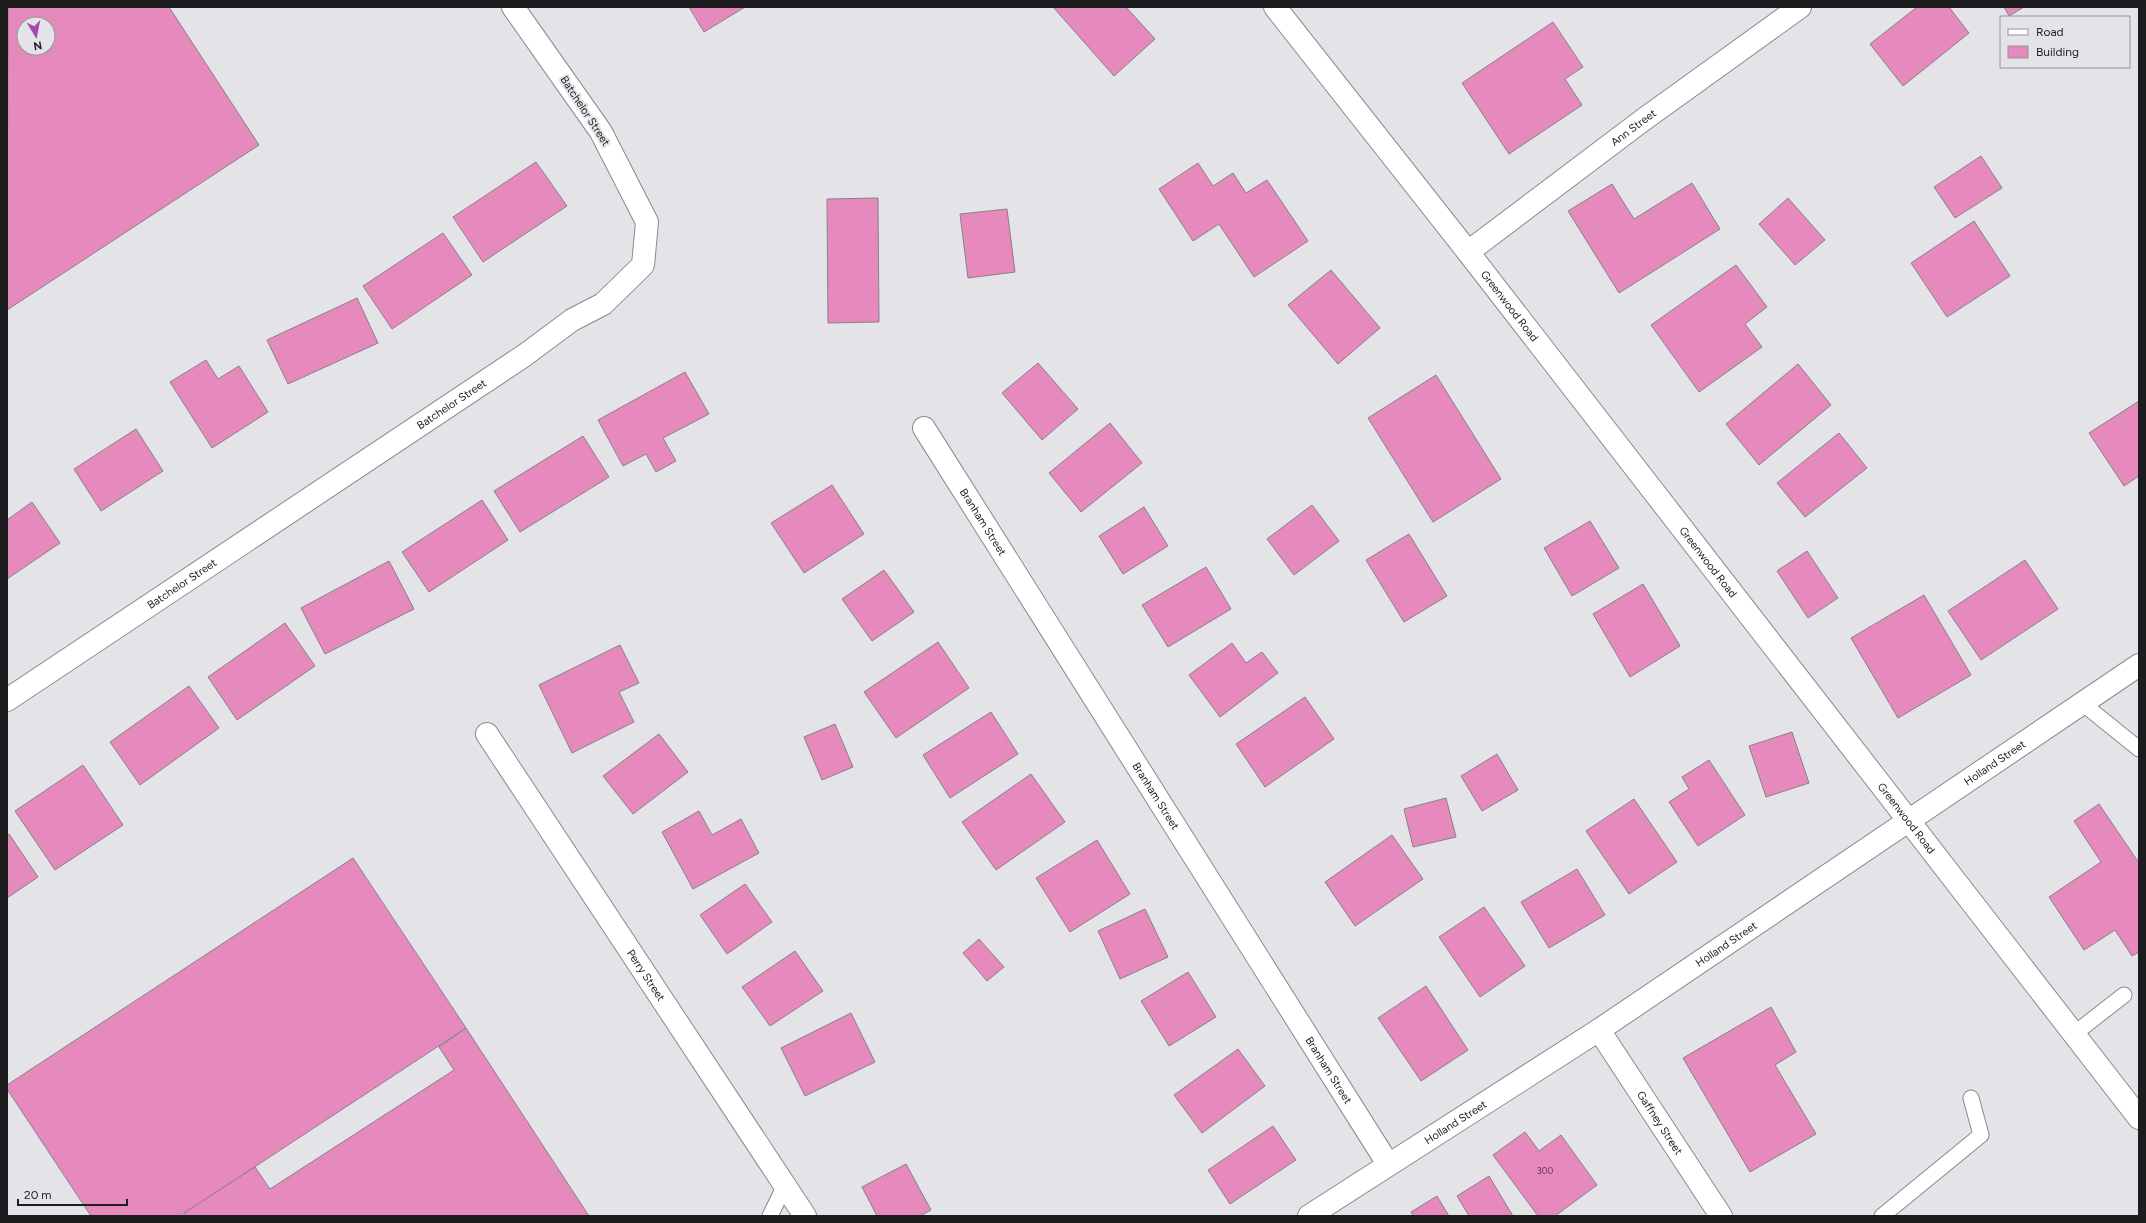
<svg xmlns="http://www.w3.org/2000/svg" width="2146" height="1223" font-family="Figtree,sans-serif">
	<style>
		.building { fill: #e689bd; stroke: #878285; fill-rule: evenodd }
		.lines { fill: none; stroke-linecap: round; stroke-linejoin: round }
		.lane-casing { stroke: #8a898e; stroke-width: 17 }
		.street-casing { stroke: #8a898e; stroke-width: 24 }
		.lane { stroke: #fff; stroke-width: 15 }
		.street { stroke: #fff; stroke-width: 22 }
		.labels { text-anchor: middle; dominant-baseline: central; stroke-width: 4; stroke-linejoin: round; paint-order: stroke }
		.number-label { font-size: 9px; fill: #4f3846 }
		.street-label { font-size: 11px; fill: #1d1d1f; stroke: #e4e3e8 }
	</style>
	<rect width="100%" height="100%" fill="#e4e3e8"/>
	<g class="building">
		<path d="M8,7H169L259,145L7,310ZM24,24H48V48H24Z"/>
		<polygon points="689,7 745,7 704,32"/>
		<polygon points="1053,7 1126,7 1155,39 1114,76"/>
		<polygon points="1917,7 1949,7 1969,33 1903,86 1870,44"/>
		<polygon points="2004,7 2024,7 2009,16"/>
		<polygon points="1553,22 1583,67 1565,79 1582,105 1509,154 1462,83"/>
		<polygon points="1981,156 2002,188 1955,218 1934,187"/>
		<polygon points="536,162 567,206 483,262 453,217"/>
		<polygon points="1198,163 1213,186 1233,173 1246,193 1267,180 1308,241 1254,277 1219,224 1193,241 1159,189"/>
		<polygon points="1692,183 1720,229 1619,293 1568,211 1612,184 1634,219"/>
		<polygon points="878,198 879,322 828,323 827,199"/>
		<polygon points="1788,198 1825,240 1795,265 1759,224"/>
		<polygon points="1007,209 1015,272 968,278 960,214"/>
		<polygon points="1974,221 2010,276 1947,317 1911,263"/>
		<polygon points="443,233 472,275 392,329 363,286"/>
		<polygon points="1736,265 1767,307 1745,324 1762,347 1699,392 1651,325"/>
		<polygon points="1331,270 1380,328 1338,364 1288,305"/>
		<polygon points="357,298 378,343 288,384 267,340"/>
		<polygon points="206,360 218,379 239,366 268,412 212,448 170,382"/>
		<polygon points="1038,363 1078,409 1042,440 1002,393"/>
		<polygon points="1798,364 1831,405 1759,465 1726,424"/>
		<polygon points="685,372 709,414 663,438 676,461 656,472 646,454 623,466 598,420"/>
		<polygon points="1436,375 1501,479 1433,522 1368,418"/>
		<polygon points="2139,401 2139,476 2124,486 2089,433"/>
		<polygon points="1110,423 1142,463 1081,512 1049,473"/>
		<polygon points="136,429 163,471 101,511 74,469"/>
		<polygon points="1839,433 1867,468 1805,517 1777,483"/>
		<polygon points="583,436 609,477 520,532 494,491"/>
		<polygon points="832,485 864,534 804,573 771,523"/>
		<polygon points="482,500 508,540 429,592 402,552"/>
		<polygon points="32,502 60,543 7,579 7,520"/>
		<polygon points="1312,505 1339,541 1294,575 1267,539"/>
		<polygon points="1144,507 1168,546 1123,574 1099,536"/>
		<polygon points="1590,521 1619,568 1572,596 1544,548"/>
		<polygon points="1409,534 1447,596 1404,622 1366,560"/>
		<polygon points="1807,551 1838,598 1808,618 1777,571"/>
		<polygon points="2025,560 2058,609 1981,660 1948,611"/>
		<polygon points="389,561 414,609 325,654 301,608"/>
		<polygon points="1206,567 1231,609 1168,647 1142,605"/>
		<polygon points="884,570 914,612 872,641 842,599"/>
		<polygon points="1643,584 1680,646 1630,677 1593,614"/>
		<polygon points="1924,595 1971,675 1898,718 1851,638"/>
		<polygon points="285,623 315,666 237,720 208,677"/>
		<polygon points="938,642 969,688 896,738 864,692"/>
		<polygon points="1232,643 1246,663 1262,652 1278,673 1220,717 1189,675"/>
		<polygon points="620,645 639,683 619,692 634,722 572,753 539,685"/>
		<polygon points="189,686 219,728 140,785 110,742"/>
		<polygon points="1305,697 1334,739 1265,787 1236,744"/>
		<polygon points="991,712 1018,754 950,798 923,755"/>
		<polygon points="835,724 853,767 822,780 804,737"/>
		<polygon points="1792,732 1809,783 1766,797 1749,746"/>
		<polygon points="659,734 688,772 633,814 603,776"/>
		<polygon points="1497,754 1518,790 1482,811 1461,776"/>
		<polygon points="1709,760 1745,815 1698,846 1669,802 1689,789 1682,777"/>
		<polygon points="83,765 123,825 55,870 15,811"/>
		<polygon points="1031,774 1065,822 996,870 962,822"/>
		<polygon points="1446,798 1456,837 1413,847 1404,809"/>
		<polygon points="1634,799 1677,862 1629,894 1586,831"/>
		<polygon points="2099,804 2139,863 2139,952 2132,956 2115,930 2084,950 2049,897 2101,862 2074,821"/>
		<polygon points="699,811 712,835 741,819 759,853 693,889 662,832"/>
		<polygon points="9,834 38,877 7,898 7,836"/>
		<polygon points="1392,835 1423,879 1355,926 1325,882"/>
		<polygon points="1097,840 1130,894 1070,932 1036,878"/>
		<polygon points="353,858 466,1028 180,1216 91,1216 7,1089 7,1085"/>
		<polygon points="1577,869 1605,915 1549,948 1521,902"/>
		<polygon points="745,884 772,922 727,954 700,915"/>
		<polygon points="1484,907 1525,966 1480,997 1439,937"/>
		<polygon points="1145,909 1168,957 1120,979 1098,931"/>
		<polygon points="979,939 1004,967 987,981 963,953"/>
		<polygon points="795,951 823,991 770,1026 742,987"/>
		<polygon points="1188,972 1216,1017 1169,1046 1141,1001"/>
		<polygon points="1426,986 1468,1050 1421,1081 1378,1018"/>
		<polygon points="1771,1007 1796,1052 1775,1065 1816,1134 1750,1172 1683,1058"/>
		<polygon points="851,1013 875,1062 805,1096 781,1048"/>
		<polygon points="466,1028 589,1216 186,1216 184,1213 255,1167 270,1189 454,1070 439,1047"/>
		<polygon points="1238,1049 1265,1086 1202,1133 1174,1095"/>
		<polygon points="1273,1126 1296,1160 1230,1204 1208,1170"/>
		<polygon points="1525,1132 1539,1151 1561,1135 1597,1185 1555,1216 1538,1216 1493,1155"/>
		<polygon points="906,1164 931,1210 920,1216 877,1216 862,1187"/>
		<polygon points="1489,1176 1513,1216 1469,1216 1457,1196"/>
		<polygon points="1437,1196 1449,1216 1413,1216 1411,1212"/>
	</g>
	<g class="lines">
		<defs>
			<g id="lane">
				<polyline points="2082,703 2139,749"/>
				<polyline points="2074,1034 2124,995"/>
				<polyline points="770,1216 785,1185"/>
				<polyline points="1882,1216 1981,1135 1971,1098"/>
			</g>
			<g id="street">
				<path id="s1" d="M1275,7L1468,252L2139,1118"/>
				<path id="s2" d="M1468,252L1643,120L1800,7"/>
				<path id="s3" d="M924,428L1388,1164"/>
				<path id="s4" d="M7,700L525,355L572,320L603,304L643,265L647,222L601,132L513,7"/>
				<path id="s5" d="M487,734L805,1216"/>
				<path id="s6" d="M1599,1030L1721,1216"/>
				<path id="s7" d="M1309,1216L1599,1030L2139,665"/>
			</g>
		</defs>
		<use href="#lane" class="lane-casing"/>
		<use href="#street" class="street-casing"/>
		<use href="#lane" class="lane"/>
		<use href="#street" class="street"/>
	</g>
	<g class="labels">
		<g class="number-label">
			<text x="1545" y="1170">300</text>
		</g>
		<g class="street-label">
			<text transform="translate(585 111) rotate(57)">Batchelor Street</text>
			<text stroke="none"><textPath href="#s2" startOffset="207">Ann Street</textPath></text>
			<text stroke="none"><textPath href="#s1" startOffset="380">Greenwood Road</textPath></text>
			<text stroke="none"><textPath href="#s4" startOffset="534">Batchelor Street</textPath></text>
			<text stroke="none"><textPath href="#s3" startOffset="111">Branham Street</textPath></text>
			<text stroke="none"><textPath href="#s1" startOffset="704">Greenwood Road</textPath></text>
			<text stroke="none"><textPath href="#s4" startOffset="210">Batchelor Street</textPath></text>
			<text stroke="none"><textPath href="#s7" startOffset="822">Holland Street</textPath></text>
			<text stroke="none"><textPath href="#s3" startOffset="435">Branham Street</textPath></text>
			<text stroke="none"><textPath href="#s1" startOffset="1028">Greenwood Road</textPath></text>
			<text stroke="none"><textPath href="#s7" startOffset="498">Holland Street</textPath></text>
			<text stroke="none"><textPath href="#s5" startOffset="289">Perry Street</textPath></text>
			<text stroke="none"><textPath href="#s3" startOffset="759">Branham Street</textPath></text>
			<text stroke="none"><textPath href="#s7" startOffset="174">Holland Street</textPath></text>
			<text stroke="none"><textPath href="#s6" startOffset="111">Gaffney Street</textPath></text>
		</g>
	</g>
	<rect width="2146" height="1223" fill="none" stroke="#1d1d1f" stroke-width="16"/>
	<rect x="2000" y="16" width="130" height="52" fill="#e4e3e8" stroke="#949498"/>
	<rect x="2008" y="29" width="20" height="6" fill="#ffffff" stroke="#949498"/>
	<text x="2036" y="36" font-size="12" fill="#1d1d1f">Road</text>
	<rect x="2008" y="46" width="20" height="12" fill="#e689bd" stroke="#949498"/>
	<text x="2036" y="56" font-size="12" fill="#1d1d1f">Building</text>
	<g transform="translate(36 36) rotate(170)"><circle r="19" fill="#e4e3e8" stroke="#949498"/>
	<path d="M0-3L7 15L0 10L-7 15Z" fill="#a849b2"/>
	<text y="-6" font-size="11" font-weight="bold" text-anchor="middle" fill="#1d1d1f">N</text>
	</g>
	<path d="M18 1199v6h109v-6" fill="none" stroke="#1d1d1f" stroke-width="2"/>
	<text x="24" y="1199" font-size="12" fill="#1d1d1f" stroke="#e4e3e8" stroke-width="3" paint-order="stroke">20 m</text>
</svg>
